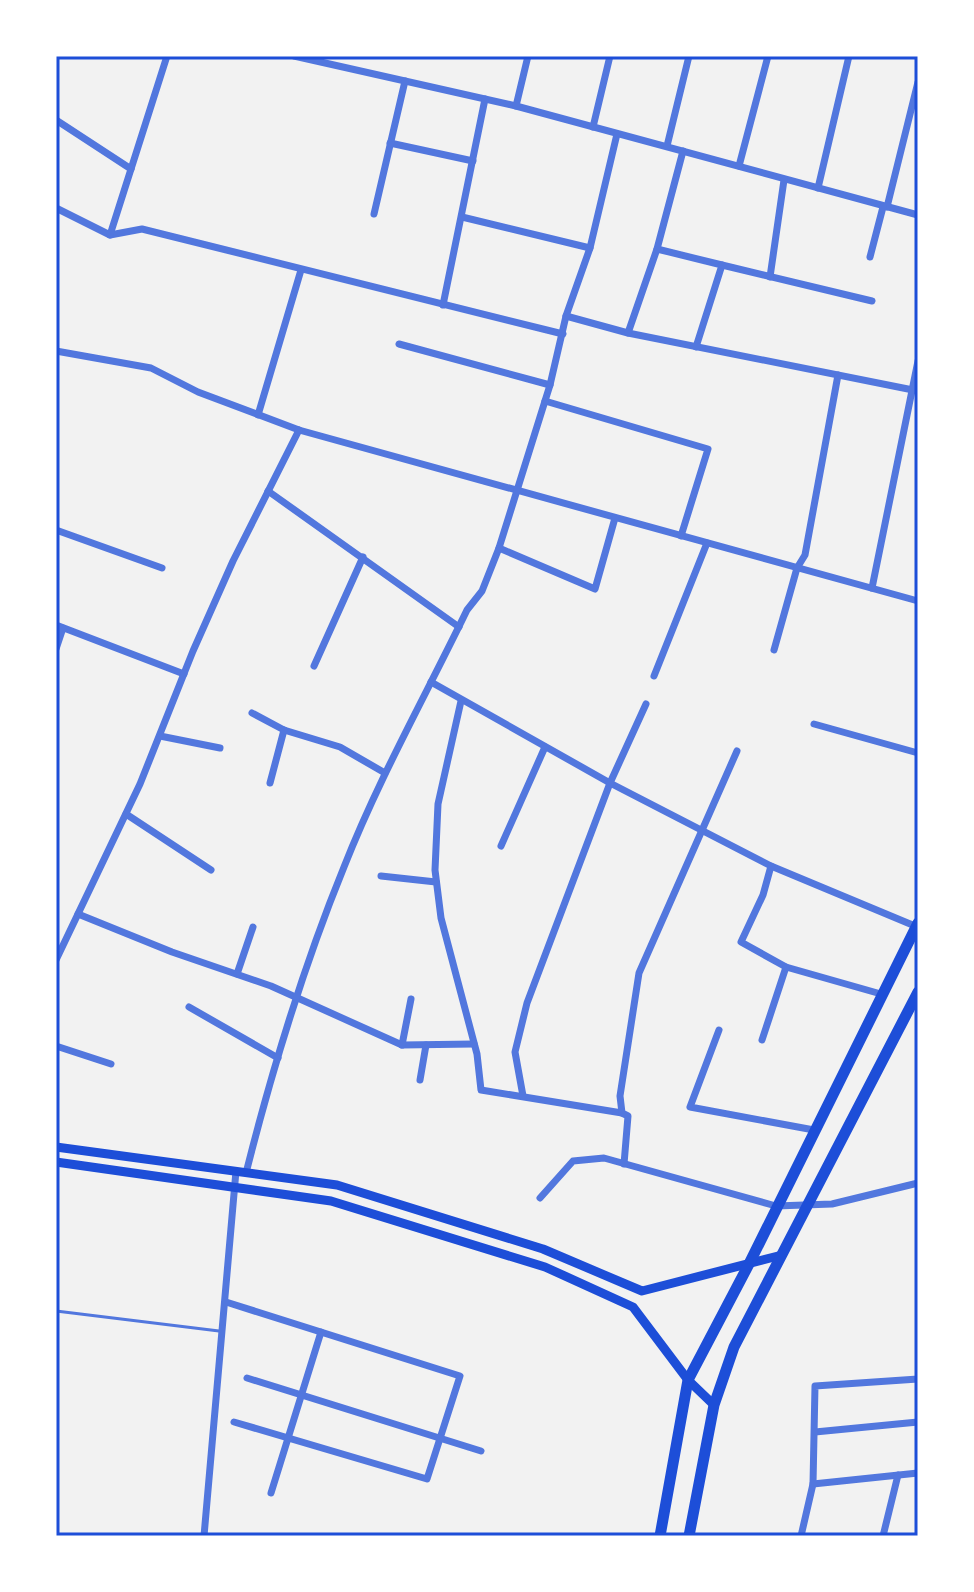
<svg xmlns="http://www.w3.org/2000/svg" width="974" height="1592" font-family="Jost,sans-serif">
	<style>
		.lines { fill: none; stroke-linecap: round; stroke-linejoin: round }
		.service { stroke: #5277de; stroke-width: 3 }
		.minor { stroke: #5277de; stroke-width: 7 }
		.secondary { stroke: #1d4ed8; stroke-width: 9 }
		.trunk { stroke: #1d4ed8; stroke-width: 11 }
		.neatline { fill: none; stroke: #1d4ed8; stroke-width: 3 }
	</style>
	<rect width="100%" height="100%" fill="#f2f2f2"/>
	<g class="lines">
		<polyline class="service" points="56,1311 219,1331"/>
		<g class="minor">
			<polyline points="294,56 516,106 918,215"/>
			<polyline points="516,106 528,56"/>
			<polyline points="56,120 131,169"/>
			<polyline points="593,127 610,56"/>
			<polyline points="390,143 473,161"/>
			<polyline points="667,146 689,56"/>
			<polyline points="739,166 768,56"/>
			<polyline points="818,188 849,56"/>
			<polyline points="887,207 918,82"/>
			<polyline points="56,208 110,235 142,229 563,334"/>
			<polyline points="374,214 405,81"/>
			<polyline points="462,217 590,248"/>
			<polyline points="110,235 167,56"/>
			<polyline points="657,249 722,265 696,347"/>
			<polyline points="870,257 883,207"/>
			<polyline points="722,265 872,301"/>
			<polyline points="770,277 784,180"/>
			<polyline points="443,305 485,99"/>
			<polyline points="566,316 628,333 918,391"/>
			<polyline points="628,333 657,249 683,151"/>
			<polyline points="399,344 550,385"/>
			<polyline points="56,351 151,368 198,392 299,430 918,601"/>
			<polyline points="545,401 708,449 681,536"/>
			<polyline points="258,415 301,270"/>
			<polyline points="268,491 459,627"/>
			<polyline points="56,530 162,568"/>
			<polyline points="499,548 595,589 615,518"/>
			<polyline points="872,588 918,361"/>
			<polyline points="56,625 184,674"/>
			<polyline points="56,649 63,628"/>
			<polyline points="774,650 797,568 805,555 838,375"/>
			<polyline points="314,666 363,557"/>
			<polyline points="654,676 707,543"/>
			<polyline points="431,682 610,783 771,866 915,926"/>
			<polyline points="461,701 438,804 435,870 441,918 477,1054 481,1090 622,1113"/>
			<polyline points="252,713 284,730 340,747 385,773"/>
			<polyline points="814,724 918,753"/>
			<polyline points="160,736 220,748"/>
			<polyline points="270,783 284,730"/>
			<polyline points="126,814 211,870"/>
			<polyline points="501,846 545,747"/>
			<polyline points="771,866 763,895 741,942 786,967 881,994"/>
			<polyline points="381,876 436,882"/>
			<polyline points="78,914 172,952 271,986 402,1045 474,1044"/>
			<polyline points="56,960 140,784 193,651 233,561 299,430"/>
			<polyline points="237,974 253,927"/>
			<polyline points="189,1007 278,1058"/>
			<polyline points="719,1030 690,1107 814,1130"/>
			<polyline points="762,1040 786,967"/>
			<polyline points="402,1045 411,999"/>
			<polyline points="56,1046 111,1064"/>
			<polyline points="420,1080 426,1045"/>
			<polyline points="523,1096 515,1052 527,1003 610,783 646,704"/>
			<polyline points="624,1164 628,1116 622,1113 620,1096 639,973 737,751"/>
			<path d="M246,1173C272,1070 304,965 344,867C379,778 426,695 467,610L482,591L499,548L550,385L566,316L590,248L617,134"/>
			<polyline points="540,1198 573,1161 604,1158 776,1206 832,1204 918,1183"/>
			<polyline points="226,1302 460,1376 427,1479 234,1422"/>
			<polyline points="247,1378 481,1451"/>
			<polyline points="815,1432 918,1422"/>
			<polyline points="813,1484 918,1473"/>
			<polyline points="271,1493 321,1332"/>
			<polyline points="204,1536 236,1171"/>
			<polyline points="801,1536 813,1484 815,1386 918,1379"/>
			<polyline points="883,1536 898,1475"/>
		</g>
		<g class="secondary">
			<polyline points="56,1147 337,1185 543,1249 642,1291 782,1255"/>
			<polyline points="56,1162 331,1201 545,1267 633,1307 688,1380 714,1405"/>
		</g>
		<g class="trunk">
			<polyline points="660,1536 688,1380 749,1264 918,923"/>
			<polyline points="689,1536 714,1405 734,1347 918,992"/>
		</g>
	</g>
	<rect width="974" height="1592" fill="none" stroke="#ffffff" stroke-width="116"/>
	<rect x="58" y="58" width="858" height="1476" class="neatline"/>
</svg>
